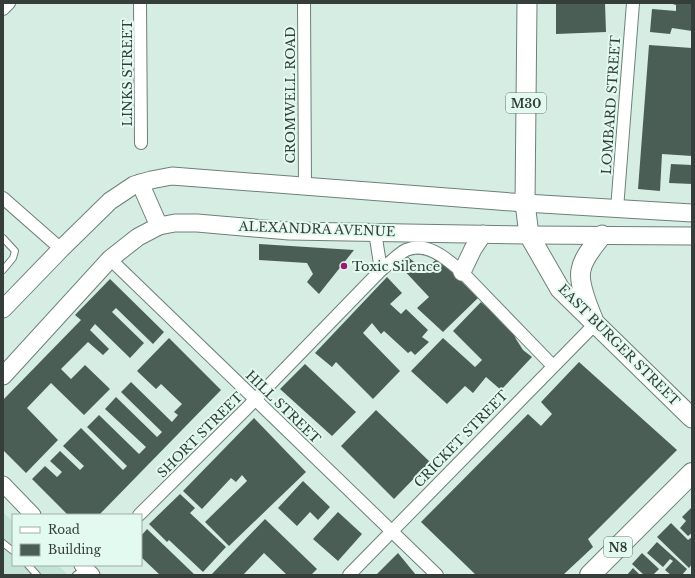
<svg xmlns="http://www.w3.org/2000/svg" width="695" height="578" font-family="'Libre Baskerville',serif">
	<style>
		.built { fill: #c4e3d7 }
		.building { fill: #4a5e56 }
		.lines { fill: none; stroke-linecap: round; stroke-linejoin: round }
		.service-casing { stroke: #6c8078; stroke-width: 8 }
		.minor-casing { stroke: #6c8078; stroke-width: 14 }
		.tertiary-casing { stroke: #6c8078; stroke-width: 17 }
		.secondary-casing { stroke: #6c8078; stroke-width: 19 }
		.primary-casing { stroke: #6c8078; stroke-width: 21 }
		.trunk-casing { stroke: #6c8078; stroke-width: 22 }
		.service { stroke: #fff; stroke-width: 6 }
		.minor { stroke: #fff; stroke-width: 12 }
		.tertiary { stroke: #fff; stroke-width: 15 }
		.secondary { stroke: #fff; stroke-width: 17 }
		.primary { stroke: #fff; stroke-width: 19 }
		.trunk { stroke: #fff; stroke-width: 20 }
		.poi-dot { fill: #9a1a6f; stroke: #e3faf1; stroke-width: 1.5 }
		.labels { text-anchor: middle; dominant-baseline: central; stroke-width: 4; stroke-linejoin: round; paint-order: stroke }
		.shield { fill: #e3faf1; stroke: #697671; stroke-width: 1 }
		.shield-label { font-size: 12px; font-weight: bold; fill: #353e3a }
		.street-label { font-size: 13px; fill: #353e3a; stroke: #e3faf1 }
		.poi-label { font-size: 13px; fill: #353e3a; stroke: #e3faf1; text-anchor: start }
	</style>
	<rect width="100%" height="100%" fill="#d6ede4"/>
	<polygon class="built" points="3,512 13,522 13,565 58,565 68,575 3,575"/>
	<g class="building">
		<polygon points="556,3 605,3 606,32 556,34"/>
		<polygon points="669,3 692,3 692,31 672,28 670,34 650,32 652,9 676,11 676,5"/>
		<polygon points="649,45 692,48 692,156 662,154 660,191 638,189"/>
		<polygon points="671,164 692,165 692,184 669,183"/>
		<polygon points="259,244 354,250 319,294 307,282 313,274 307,263 259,260"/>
		<polygon points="408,257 424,270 438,258 478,298 443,332 417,308 429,297 400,266"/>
		<polygon points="387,277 402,293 390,304 401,314 406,309 428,330 422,337 429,342 415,355 411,351 408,353 384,331 381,334 372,323 363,333 400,371 373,399 336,362 332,367 315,353"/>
		<polygon points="110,279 164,332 153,344 116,308 112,312 144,343 130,358 95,324 90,330 109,349 103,355 88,342 61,369 71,379 85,365 110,389 84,415 51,383 27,408 58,440 26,473 3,450 3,400 81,320 75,315"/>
		<polygon points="481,302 512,330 516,339 523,350 532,357 501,390 486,377 473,393 465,386 447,404 411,371 443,338 475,367 482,360 453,331"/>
		<polygon points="169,338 221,390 99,515 68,515 32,479 45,466 57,477 62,472 50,461 60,451 80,470 84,466 63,446 81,428 123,470 127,466 87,427 99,415 139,454 146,447 105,409 116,397 157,437 162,432 121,392 131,382 172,422 178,415 174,412 182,404 161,384 156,389 137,371"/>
		<polygon points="579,362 677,450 588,539 593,547 563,575 476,575 421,522 528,414 541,426 552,414 541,402"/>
		<polygon points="305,364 356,412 332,436 280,389"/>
		<polygon points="376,410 430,462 394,499 341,446"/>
		<polygon points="254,418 306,472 229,546 205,522 247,481 242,475 236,482 231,478 202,509 183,491"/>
		<polygon points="303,481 330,507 318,520 310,512 297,526 278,508"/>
		<polygon points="180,494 195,508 190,513 226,547 203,572 169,540 167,542 149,524"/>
		<polygon points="692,507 692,533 688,536 680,528 686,521 682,517"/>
		<polygon points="338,512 362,534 338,561 313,539"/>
		<polygon points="265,519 317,569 311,575 287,575 264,553 243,575 211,575"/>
		<polygon points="671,523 688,540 692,537 692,564 689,568 657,537"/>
		<polygon points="147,529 195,575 160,575 141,557 141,536"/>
		<polygon points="657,542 687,569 682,575 671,575 665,570 673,561 670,559 663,567 647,553"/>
		<polygon points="398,553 416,575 376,575"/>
		<polygon points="642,553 659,569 653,575 644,575 632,564"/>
		<polygon points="633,568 640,575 627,575"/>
	</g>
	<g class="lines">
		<defs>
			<g id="service">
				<polyline points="3,238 15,251 13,258 3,270"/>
				<polyline points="3,543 13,551"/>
				<polyline points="28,565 37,575"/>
				<polyline points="76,575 85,568"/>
			</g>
			<g id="minor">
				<polyline points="140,3 141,143"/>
				<polyline points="304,3 305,187"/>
				<polyline points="3,9 9,3"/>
				<polyline points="3,198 61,249"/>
				<polyline points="617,209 633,3"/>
				<polyline points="375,232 381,270"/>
				<polyline points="110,259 437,575"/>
				<path d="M139,515L246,409L381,270C388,265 399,253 406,250C427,241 447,259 462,272L553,366"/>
				<polyline points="349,575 595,324"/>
			</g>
			<g id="tertiary">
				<polyline points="3,484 33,515"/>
				<polyline points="82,565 92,575"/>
			</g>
			<g id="secondary">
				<polyline points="140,183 159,226"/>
				<polyline points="462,272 473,249 483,234"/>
				<polyline points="3,309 61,249 110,201 134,185 151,180 172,176 525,203 692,213"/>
				<polyline points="3,376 110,259 138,237 159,226 175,223 197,223 289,231 529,235 692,236"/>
			</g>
			<g id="primary">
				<polyline points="527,3 525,203 529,235 560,289 692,418"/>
				<path d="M593,319C588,307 578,282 581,270C583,257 595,245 602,235"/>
			</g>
			<polyline id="trunk" points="590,575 692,473"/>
		</defs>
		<use href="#service" class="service-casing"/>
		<use href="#minor" class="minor-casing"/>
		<use href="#tertiary" class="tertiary-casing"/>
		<use href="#secondary" class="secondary-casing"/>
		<use href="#primary" class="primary-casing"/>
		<use href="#trunk" class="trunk-casing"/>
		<use href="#service" class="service"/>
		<use href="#minor" class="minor"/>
		<use href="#tertiary" class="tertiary"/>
		<use href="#secondary" class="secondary"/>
		<use href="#primary" class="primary"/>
		<use href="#trunk" class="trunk"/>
	</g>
	<circle class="poi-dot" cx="344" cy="266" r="4"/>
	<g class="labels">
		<g class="shield">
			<rect x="506" y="93" width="40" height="20" rx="3"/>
			<rect x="604" y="537" width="28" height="20" rx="3"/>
		</g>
		<g class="shield-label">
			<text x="526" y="103">M30</text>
			<text x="618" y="547">N8</text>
		</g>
		<g class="street-label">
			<text transform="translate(127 73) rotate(-90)">LINKS STREET</text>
			<text transform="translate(290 95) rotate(-90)">CROMWELL ROAD</text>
			<text transform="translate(611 105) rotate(-86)">LOMBARD STREET</text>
			<text transform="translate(317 229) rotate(2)">ALEXANDRA AVENUE</text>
			<text transform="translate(619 345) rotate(45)">EAST BURGER STREET</text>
			<text transform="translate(283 407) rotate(44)">HILL STREET</text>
			<text transform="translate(200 435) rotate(-45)">SHORT STREET</text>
			<text transform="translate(461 439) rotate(-46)">CRICKET STREET</text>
		</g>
		<g class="poi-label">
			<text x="352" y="266">Toxic Silence</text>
		</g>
	</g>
	<rect width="695" height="578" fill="none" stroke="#353e3a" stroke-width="8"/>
	<rect x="12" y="514" width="130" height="52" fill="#e3faf1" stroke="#9dafa8"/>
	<rect x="20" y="527" width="20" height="6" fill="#ffffff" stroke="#9dafa8"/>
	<text x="48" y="534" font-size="12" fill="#353e3a">Road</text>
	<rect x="20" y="544" width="20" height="12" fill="#4a5e56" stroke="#9dafa8"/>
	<text x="48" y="554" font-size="12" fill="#353e3a">Building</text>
</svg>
